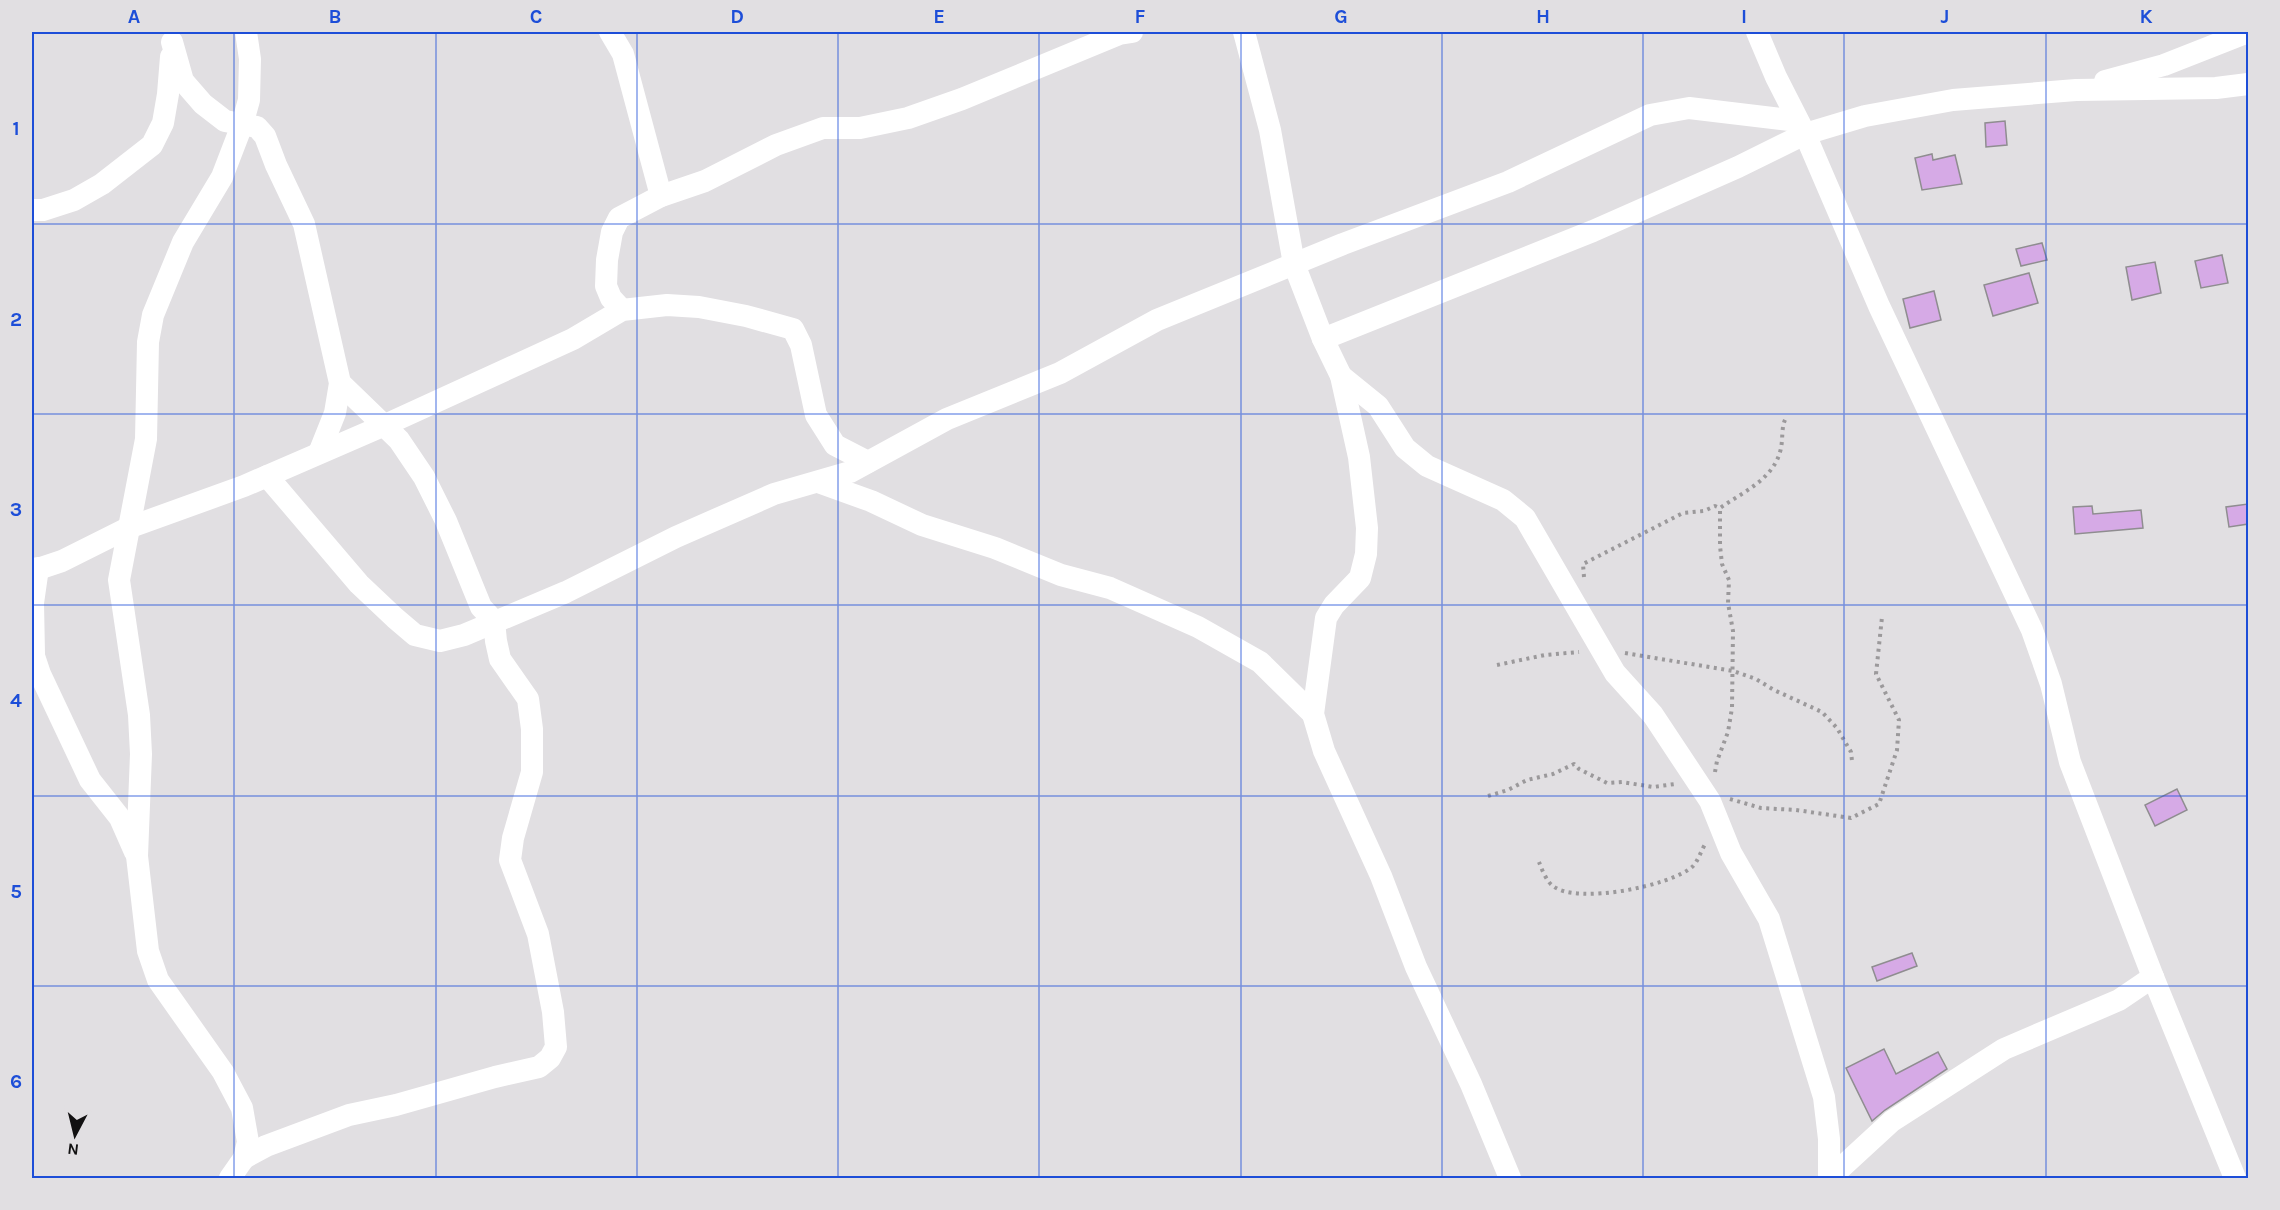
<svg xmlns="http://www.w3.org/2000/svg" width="2280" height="1210" font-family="Karla,sans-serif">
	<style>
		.building { fill: #d6aae6; stroke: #8f8d90; stroke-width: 1.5 }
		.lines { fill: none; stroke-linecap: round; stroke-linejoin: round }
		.path { stroke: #9b999b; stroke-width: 4; stroke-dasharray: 3 4.5; stroke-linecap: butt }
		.minor { stroke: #fff; stroke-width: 22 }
		.grid { fill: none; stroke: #1d4ed8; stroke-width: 1.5; stroke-opacity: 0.55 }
		.neatline { fill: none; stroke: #1d4ed8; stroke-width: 2 }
		.grid-label { font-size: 20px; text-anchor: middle; font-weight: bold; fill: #1d4ed8 }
	</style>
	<rect width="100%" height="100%" fill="#e1dfe2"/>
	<g class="building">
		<polygon points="2005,121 2007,145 1986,147 1985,123"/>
		<polygon points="1932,154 1933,160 1955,155 1962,184 1922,190 1915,158"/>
		<polygon points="2042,243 2047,260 2021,266 2016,249"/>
		<polygon points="2222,255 2228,283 2201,288 2195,261"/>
		<polygon points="2155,262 2161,293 2132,300 2126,267"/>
		<polygon points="2029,273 2038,303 1993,316 1984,285"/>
		<polygon points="1934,291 1941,320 1910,328 1903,299"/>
		<polygon points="2248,504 2248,524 2229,527 2226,507"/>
		<polygon points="2092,506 2093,514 2141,510 2143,528 2075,534 2073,507"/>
		<polygon points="2177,789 2187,810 2155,826 2145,805"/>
		<polygon points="1912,953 1917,966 1877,981 1872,967"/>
		<polygon points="1884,1049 1896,1074 1938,1052 1947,1069 1885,1110 1872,1121 1846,1068"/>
	</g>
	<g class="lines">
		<g class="path">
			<path d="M1584,577L1583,564L1683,513L1704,511L1715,506L1720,508C1743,492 1772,480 1780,452C1784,439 1780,427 1787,416"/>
			<polyline points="1625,653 1733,671 1756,679 1774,690 1822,712 1837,728 1851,752 1852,761"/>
			<polyline points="1497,665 1545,655 1579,652"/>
			<polyline points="1715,772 1717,761 1728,732 1732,708 1733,631 1728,603 1729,580 1722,564 1720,546 1720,508"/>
			<polyline points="1488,796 1508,790 1527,780 1553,774 1574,764 1579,769 1607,783 1622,782 1653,787 1675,784"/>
			<polyline points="1730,799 1761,808 1796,810 1851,818 1879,804 1897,750 1899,720 1876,674 1882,617"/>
			<path d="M1539,862C1542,870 1547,882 1553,886C1577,905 1670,886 1692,867C1698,862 1701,850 1706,843"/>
		</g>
		<g class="minor">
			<polyline points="610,32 623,54 661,196"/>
			<polyline points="1244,32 1270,130 1294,264 1323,339 1341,376 1359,457 1367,528 1366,554 1360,578 1334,605 1326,618 1313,714 1324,751 1381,876 1416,967 1471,1084 1510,1178"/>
			<polyline points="1757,32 1776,77 1805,134 1879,306 2032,630 2051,684 2070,762 2153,977 2235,1178"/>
			<polyline points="172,42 183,81 203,104 225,121 257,127 265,136 276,165 304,224 340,383 335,413 319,453"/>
			<polyline points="2105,81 2164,65 2248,32"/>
			<polyline points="32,210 43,210 74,200 102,184 152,145 163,123 168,94 171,57"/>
			<polyline points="622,310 611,298 606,286 607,260 612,232 619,218 661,196 705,181 776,145 823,128 860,128 908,118 962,99 1119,34 1132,32"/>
			<polyline points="1323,339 1593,231 1738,167 1805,134 1865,116 1953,100 2076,90 2216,88 2248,84"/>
			<polyline points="1341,376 1378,406 1405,448 1427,466 1503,500 1525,518 1615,673 1653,715 1710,801 1731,853 1769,919 1824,1097 1829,1139 1829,1178"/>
			<polyline points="267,476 359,584 395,618 415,635 440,641 464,635 566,592 676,537 774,494 850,472 947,419 1060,373 1157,320 1343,244 1508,182 1650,115 1689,108 1798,121"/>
			<polyline points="818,482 871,501 922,525 995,548 1061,575 1110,588 1198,627 1260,662 1313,714"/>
			<polyline points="32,571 62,561 128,528 244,486 385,425 573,339 622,310 667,305 699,307 746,316 793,329 801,345 816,415 835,445 868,462"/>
			<polyline points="32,650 40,674 90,780 120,818 135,852"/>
			<polyline points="34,654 33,603 38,568"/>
			<polyline points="244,1158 266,1146 349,1115 396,1105 495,1077 539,1067 550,1058 556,1047 553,1012 538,934 510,860 513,838 532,772 532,729 528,699 500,659 496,641 494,621 481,607 446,521 424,477 399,440 340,383"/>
			<polyline points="230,1178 244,1158 248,1142 242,1108 223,1072 158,980 148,951 137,856 141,754 139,715 119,580 146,439 148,342 153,315 183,242 222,177 242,125 249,100 250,59 246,32"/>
			<polyline points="1830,1178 1892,1121 2004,1049 2119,1000 2153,977"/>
		</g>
	</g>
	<path class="grid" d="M234,32V1178M436,32V1178M637,32V1178M838,32V1178M1039,32V1178M1241,32V1178M1442,32V1178M1643,32V1178M1844,32V1178M2046,32V1178M32,224H2248M32,414H2248M32,605H2248M32,796H2248M32,986H2248"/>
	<rect width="2280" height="1210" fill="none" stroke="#e1dfe2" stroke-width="66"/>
	<g transform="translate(75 1135) rotate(187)" stroke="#e1dfe2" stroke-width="4.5" paint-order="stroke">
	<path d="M0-4.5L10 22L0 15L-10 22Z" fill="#121112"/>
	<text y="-9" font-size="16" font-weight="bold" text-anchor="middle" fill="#121112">N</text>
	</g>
	<rect x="33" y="33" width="2214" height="1144" class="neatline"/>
	<g class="grid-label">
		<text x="134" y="23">A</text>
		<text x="335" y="23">B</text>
		<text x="536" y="23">C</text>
		<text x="737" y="23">D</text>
		<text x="939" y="23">E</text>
		<text x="1140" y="23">F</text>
		<text x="1341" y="23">G</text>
		<text x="1543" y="23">H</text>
		<text x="1744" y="23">I</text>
		<text x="1945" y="23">J</text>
		<text x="2146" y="23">K</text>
		<text x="16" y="135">1</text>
		<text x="16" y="326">2</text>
		<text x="16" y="516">3</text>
		<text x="16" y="707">4</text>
		<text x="16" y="898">5</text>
		<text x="16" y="1088">6</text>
	</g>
</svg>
